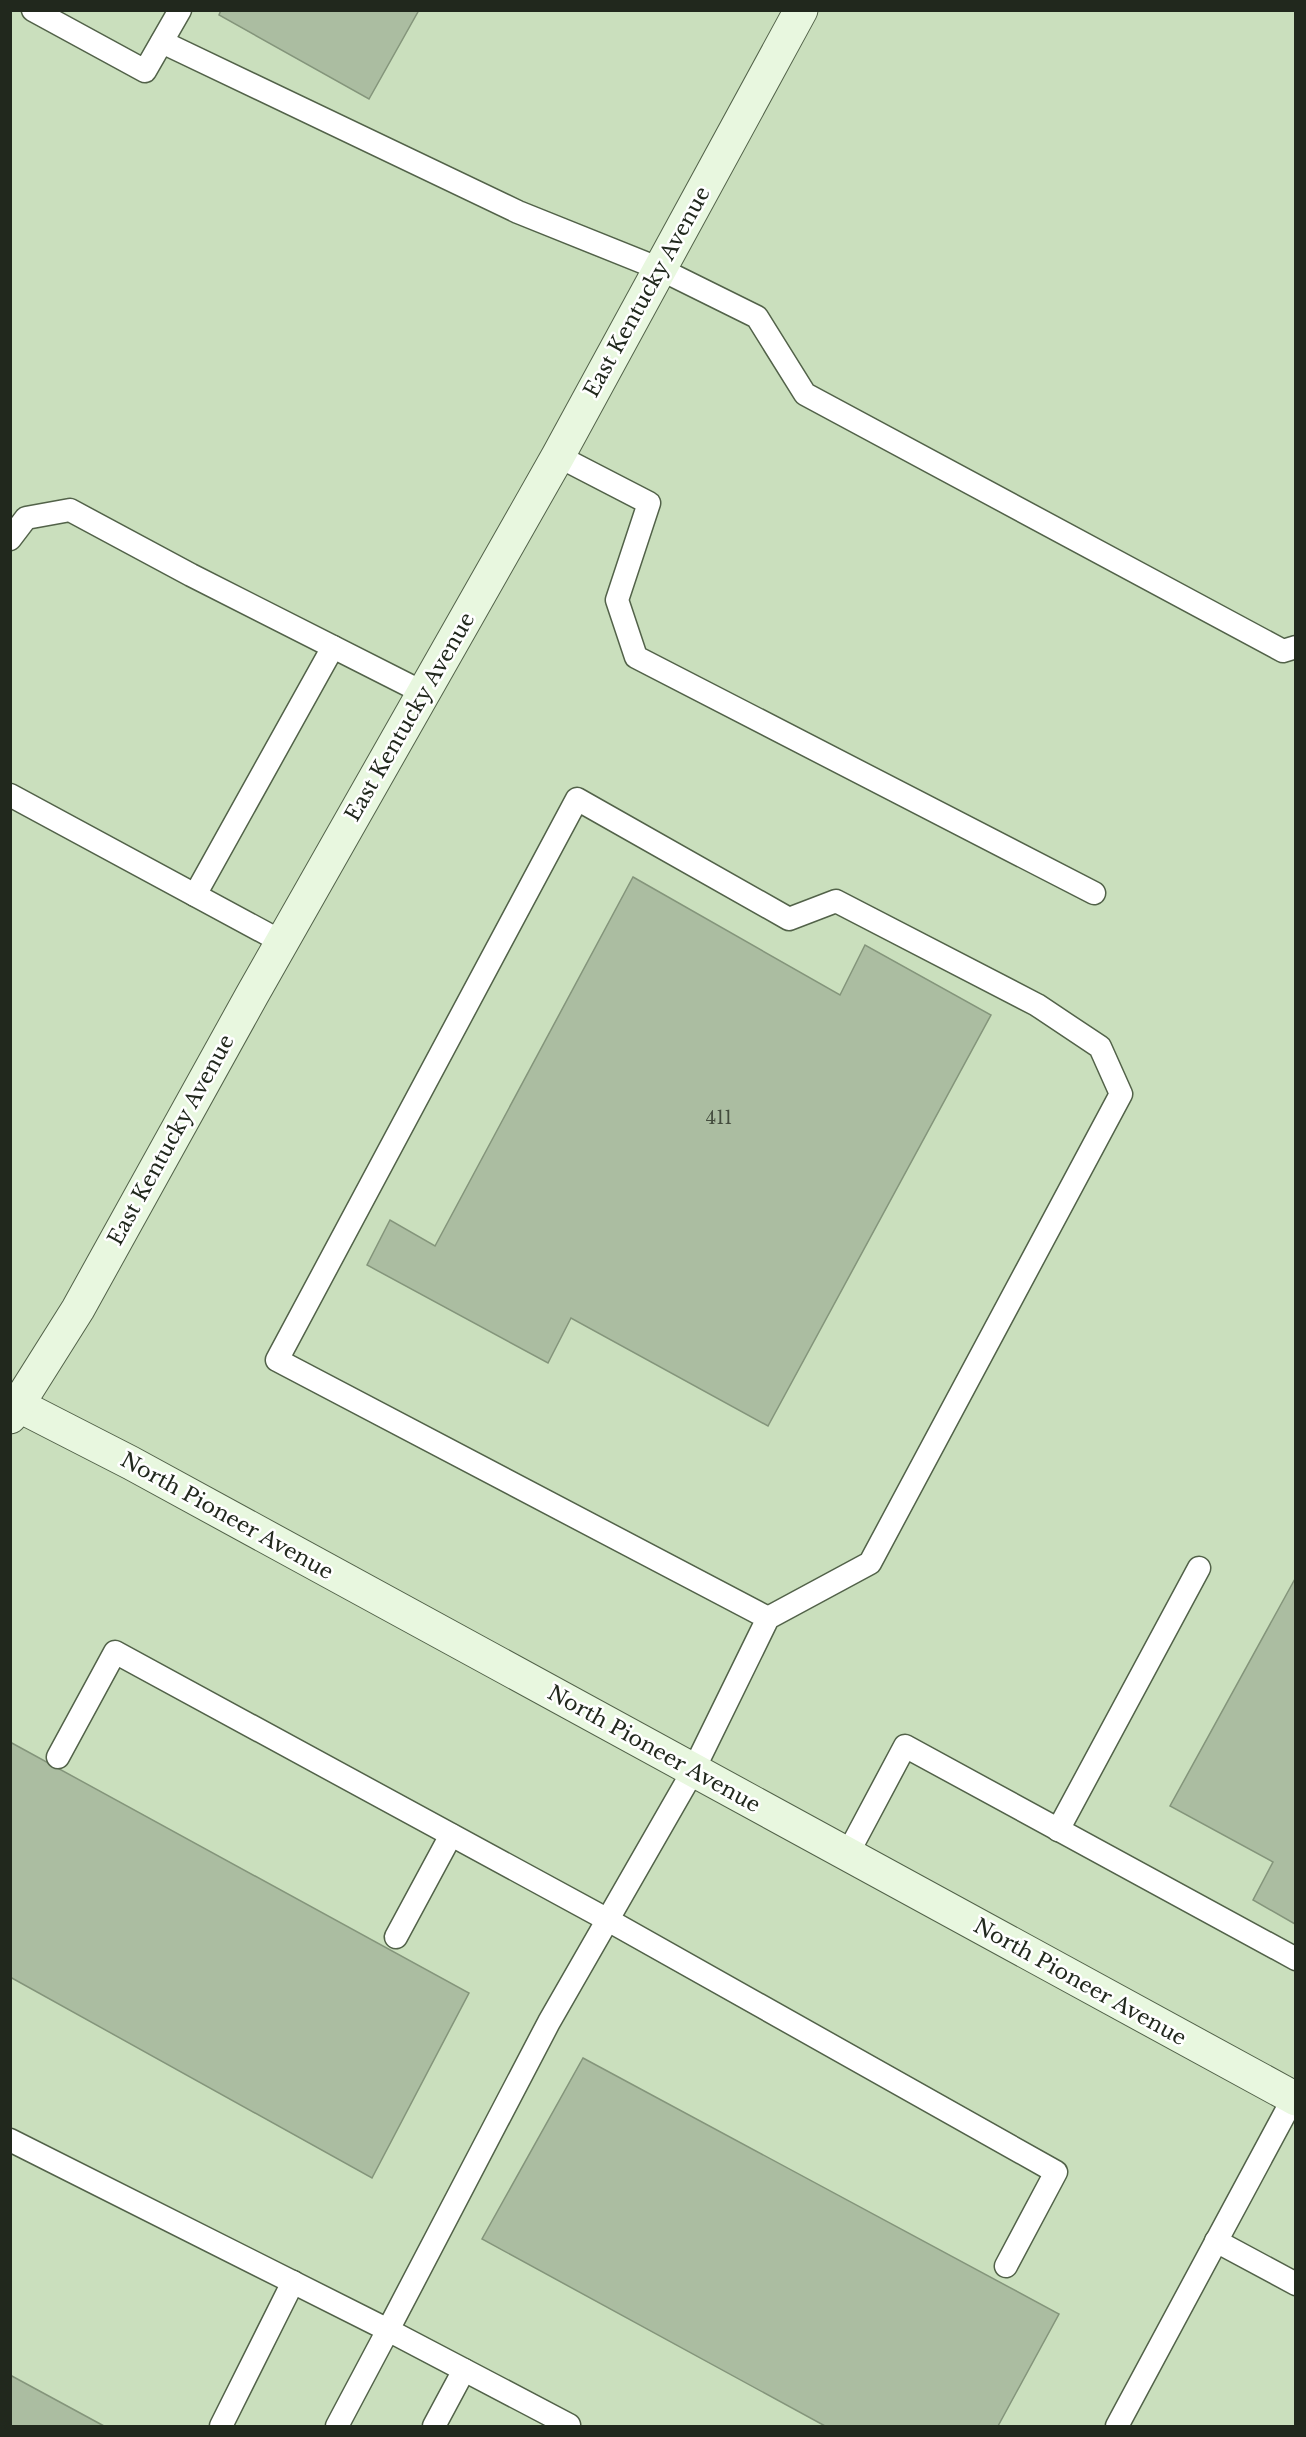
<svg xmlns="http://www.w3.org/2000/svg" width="1306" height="2437" font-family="'Libre Baskerville',serif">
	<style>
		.built { fill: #cadfbd }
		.building { fill: #abbda1; stroke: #84957b; stroke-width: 1.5 }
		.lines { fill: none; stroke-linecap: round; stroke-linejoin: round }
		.lane-casing { stroke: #526249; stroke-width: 25 }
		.secondary-casing { stroke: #526249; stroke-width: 35 }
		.lane { stroke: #fff; stroke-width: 22 }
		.secondary { stroke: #e8f7df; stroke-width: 33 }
		.labels { text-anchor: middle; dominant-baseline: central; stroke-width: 5; stroke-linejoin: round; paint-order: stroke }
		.number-label { font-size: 18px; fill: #444d3e }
		.street-label { font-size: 21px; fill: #21281d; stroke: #fff }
	</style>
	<rect width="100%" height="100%" fill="#daedd0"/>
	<rect class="built" x="11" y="11" width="1284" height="2415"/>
	<g class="building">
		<polygon points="221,10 419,10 369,99 219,15"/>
		<polygon points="633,877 840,995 865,945 991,1015 768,1426 571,1318 548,1363 367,1265 390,1220 435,1246"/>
		<polygon points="1296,1577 1296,1923 1295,1924 1253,1900 1273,1862 1170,1806"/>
		<polygon points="10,1742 469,1993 372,2178 10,1977"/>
		<polygon points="583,2058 1059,2314 998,2426 825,2426 482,2239"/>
		<polygon points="10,2375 104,2426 10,2426"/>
	</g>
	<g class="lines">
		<defs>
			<g id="lane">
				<polyline points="33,10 145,71 180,10"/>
				<polyline points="162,42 518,212 660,269 757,317 805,394 1283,651 1296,647"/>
				<polyline points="558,456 649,503 617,600 636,657 1094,893"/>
				<polyline points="10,539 26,518 70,510 191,575 424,693"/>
				<polyline points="10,795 282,942"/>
				<polyline points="195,895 333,647"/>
				<polyline points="58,1757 115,1652 608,1920 1056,2172 1006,2266"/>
				<polyline points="1058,1830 1199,1568"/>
				<polyline points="847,1855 905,1746 1296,1959"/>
				<polyline points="396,1937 451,1835"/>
				<polyline points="10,2140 388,2330 549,2022 693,1771 768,1618 870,1563 1121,1094 1100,1047 1037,1005 836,901 789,919 577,799 277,1360 768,1618"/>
				<polyline points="1216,2241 1296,2284"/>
				<polyline points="221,2426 293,2282"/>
				<polyline points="337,2426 388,2330 569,2425 568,2426"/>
				<polyline points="434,2426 464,2370"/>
				<polyline points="1117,2426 1296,2093"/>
			</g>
			<g id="secondary">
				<polyline points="10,1401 131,1463 1296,2099"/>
				<polyline points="10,1417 78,1309 252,995 558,456 801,10"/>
			</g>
		</defs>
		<use href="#lane" class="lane-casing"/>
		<use href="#secondary" class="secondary-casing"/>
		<use href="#lane" class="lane"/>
		<use href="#secondary" class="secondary"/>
	</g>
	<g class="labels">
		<g class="number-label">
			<text x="719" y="1118">411</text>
		</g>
		<g class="street-label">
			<text transform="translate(647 292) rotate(-61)">East Kentucky Avenue</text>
			<text transform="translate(410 717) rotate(-60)">East Kentucky Avenue</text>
			<text transform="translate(171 1140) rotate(-61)">East Kentucky Avenue</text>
			<text transform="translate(227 1516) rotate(29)">North Pioneer Avenue</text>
			<text transform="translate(654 1749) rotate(29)">North Pioneer Avenue</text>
			<text transform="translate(1080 1982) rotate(29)">North Pioneer Avenue</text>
		</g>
	</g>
	<rect width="1306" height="2437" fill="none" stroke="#21281d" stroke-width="24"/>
</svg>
